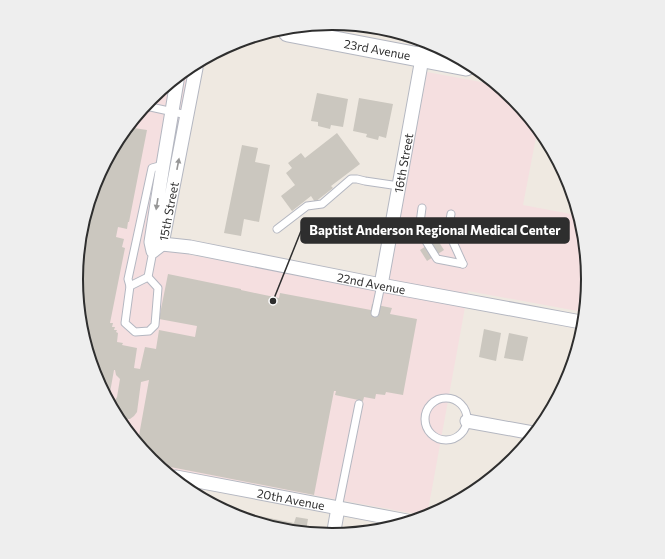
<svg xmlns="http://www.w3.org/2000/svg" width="665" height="559" font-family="Commissioner,sans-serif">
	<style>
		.medical { fill: #f5dfe0 }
		.building { fill: #cbc7bf }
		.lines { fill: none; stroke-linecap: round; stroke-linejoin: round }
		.service-casing { stroke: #b4b7c1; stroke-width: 9 }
		.minor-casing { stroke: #b4b7c1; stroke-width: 15 }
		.secondary-casing { stroke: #b4b7c1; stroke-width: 21 }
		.service { stroke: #fff; stroke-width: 7 }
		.minor { stroke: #fff; stroke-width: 13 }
		.secondary { stroke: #fff; stroke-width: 19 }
		.oneway { fill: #969696 }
		.labels { text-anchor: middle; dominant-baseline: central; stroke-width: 3; stroke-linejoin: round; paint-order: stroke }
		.street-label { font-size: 12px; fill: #2e2e2e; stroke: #fff }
		.rim { fill: none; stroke: #2e2e2e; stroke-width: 2 }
		.leader { fill: none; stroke: #2e2e2e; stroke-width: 1.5 }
		.callout-dot { fill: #2e2e2e; stroke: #fff; stroke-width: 1.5 }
		.callout { fill: #2e2e2e; stroke: #2e2e2e; stroke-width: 1.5 }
		.callout-label { font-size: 13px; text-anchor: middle; font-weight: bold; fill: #fff }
	</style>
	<rect width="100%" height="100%" fill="#efe9e1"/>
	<polygon class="medical" points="197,67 164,250 387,291 427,72 492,84 514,98 537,132 523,205 576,215 589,280 583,312 468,291 427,516 160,467 151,461 95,377 76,279 96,181 151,98"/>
	<g class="building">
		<polygon points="317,93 348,99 343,127 331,125 330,129 318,126 318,122 311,121"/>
		<polygon points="359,98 393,104 386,138 379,136 378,140 366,137 367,134 353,131"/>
		<polygon points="134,123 134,128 147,130 129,222 128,222 127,229 118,227 116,237 124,239 122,247 125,248 110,323 113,323 112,327 115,327 114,330 117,330 116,332 118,333 117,342 123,343 122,345 137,348 134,368 140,369 145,347 156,349 159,330 195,337 197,326 159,319 168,274 241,289 241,290 279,298 280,293 371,310 372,304 392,308 390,314 417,319 403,395 386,392 385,395 376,394 375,399 364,397 363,401 335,395 336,391 334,391 314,495 155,464 151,461 138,441 149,380 141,382 137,412 134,416 130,419 123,419 113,404 117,397 120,379 116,375 115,370 114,370 109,398 95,377 76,279 96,181"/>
		<polygon points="337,133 360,164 331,186 333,188 315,202 311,196 292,211 281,196 295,185 286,173 292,168 288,163 301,153 305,158"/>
		<polygon points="242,145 258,148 255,162 270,165 259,222 244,219 241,236 224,233"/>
		<polygon points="437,239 444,250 427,261 420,250"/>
		<polygon points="484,329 501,333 496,361 479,357"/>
		<polygon points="509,333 528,337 523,361 504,358"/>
		<polygon points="229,510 294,523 296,517 308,519 306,531 234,516 229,513"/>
	</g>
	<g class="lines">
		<defs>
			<g id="service">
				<polyline points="146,106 187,115"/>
				<polyline points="422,208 419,230 437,259 463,264"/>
				<polyline points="451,214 448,231 463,264"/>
				<polyline points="277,229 307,206 322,204 351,179 357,179 365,181 399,186"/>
				<polygon points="148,277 158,288 155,325 149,331 135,332 125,323 130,286"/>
				<polyline points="148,277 153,251"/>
				<polyline points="130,286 128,279 152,168 163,165"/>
				<polyline points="375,313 381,285"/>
				<circle cx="446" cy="419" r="21"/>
				<polyline points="338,508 359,404"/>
			</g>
			<g id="minor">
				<path id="s1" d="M177,81L163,165L151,242L153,251L162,244L196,68"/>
				<path id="s2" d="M162,244L190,247L381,285L581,322"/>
				<path id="s3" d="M381,285L425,42"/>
				<polyline points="467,421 533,433"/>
				<path id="s4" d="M176,477L407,521"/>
				<polyline points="333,536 338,508"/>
			</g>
			<g id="secondary">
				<path id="s5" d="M288,32L466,66"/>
			</g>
		</defs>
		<use href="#service" class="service-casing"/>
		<use href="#minor" class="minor-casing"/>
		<use href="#secondary" class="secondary-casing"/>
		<use href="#service" class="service"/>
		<use href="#minor" class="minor"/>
		<use href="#secondary" class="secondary"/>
	</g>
	<defs><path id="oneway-solid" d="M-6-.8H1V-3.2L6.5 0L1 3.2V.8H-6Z"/></defs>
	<g class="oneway">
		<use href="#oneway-solid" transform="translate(178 164) rotate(-79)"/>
		<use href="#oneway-solid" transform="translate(157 204) rotate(99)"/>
	</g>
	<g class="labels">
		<g class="street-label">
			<text stroke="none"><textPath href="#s5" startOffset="91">23rd Avenue</textPath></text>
			<text stroke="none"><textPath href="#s3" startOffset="124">16th Street</textPath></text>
			<text stroke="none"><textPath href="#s1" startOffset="217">15th Street</textPath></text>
			<text stroke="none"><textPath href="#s2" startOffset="213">22nd Avenue</textPath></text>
			<text stroke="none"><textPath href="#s4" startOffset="117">20th Avenue</textPath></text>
		</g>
	</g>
	<path d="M0 0H665V559H0ZM83 279a249 249 0 1 1 498 0a249 249 0 1 1-498 0Z" fill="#eee" fill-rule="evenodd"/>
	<path class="rim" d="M83 279a249 249 0 1 1 498 0a249 249 0 1 1-498 0Z"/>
	<path class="leader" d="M273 301L301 231"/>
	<circle class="callout-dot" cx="273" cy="301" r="4"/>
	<rect class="callout" x="301" y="218" width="268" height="25" rx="4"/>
	<g class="callout-label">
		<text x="435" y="235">Baptist Anderson Regional Medical Center</text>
	</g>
</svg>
